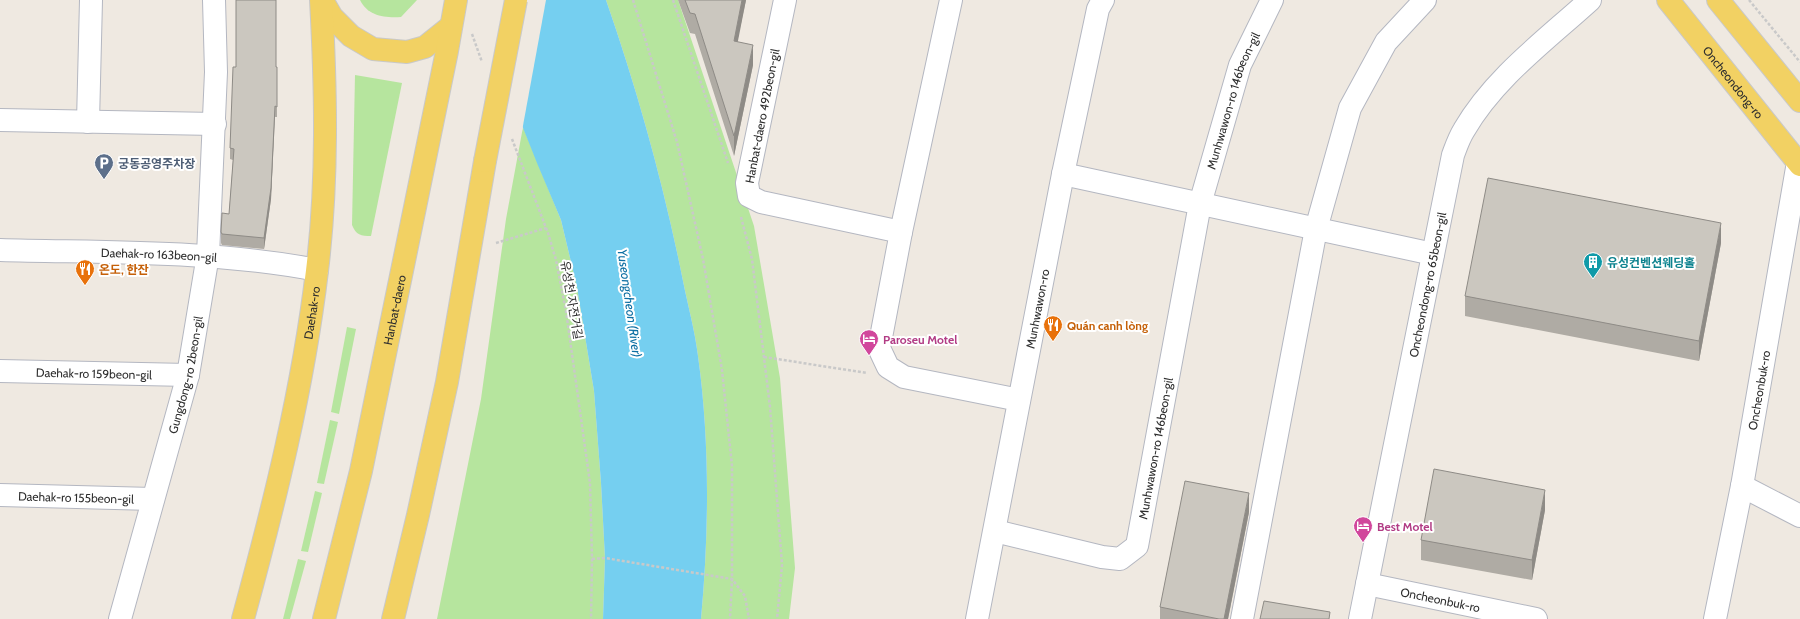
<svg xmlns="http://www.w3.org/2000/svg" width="1800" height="619" font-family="Cabin,'Noto Sans KR',sans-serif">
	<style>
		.green { fill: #b6e59e }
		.water { fill: #75cff0 }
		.pier { fill: #efe9e1 }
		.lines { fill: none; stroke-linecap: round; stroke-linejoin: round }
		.minor-casing { stroke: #b4b7c1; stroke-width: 24 }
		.major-casing { stroke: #c9c9c9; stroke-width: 24 }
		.path { stroke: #c9c9c9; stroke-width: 2.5; stroke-dasharray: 3 2; stroke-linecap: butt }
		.minor { stroke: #fff; stroke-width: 22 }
		.major { stroke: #f2d163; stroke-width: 22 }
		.major-bridge-casing { stroke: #c9c9c9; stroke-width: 24; stroke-linecap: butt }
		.major-bridge { stroke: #f2d163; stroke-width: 22 }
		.wall { fill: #afaba4 }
		.shaded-wall { fill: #8e8b86 }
		.building { fill: #cbc7bf; stroke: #8e8b86 }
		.labels { text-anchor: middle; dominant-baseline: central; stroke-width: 4; stroke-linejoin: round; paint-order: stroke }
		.street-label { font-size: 12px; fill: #2e2e2e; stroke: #fff }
		.service-label { font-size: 12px; font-weight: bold; fill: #4e5e75; stroke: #fff; text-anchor: start }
		.culture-label { font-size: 12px; font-weight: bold; fill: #0d838f; stroke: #fff; text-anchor: start }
		.food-label { font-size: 12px; font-weight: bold; fill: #c56008; stroke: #fff; text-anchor: start }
		.hotel-label { font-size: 12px; font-weight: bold; fill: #b23c85; stroke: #fff; text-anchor: start }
		.water-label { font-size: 13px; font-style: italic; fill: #0d6fa3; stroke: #fff }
	</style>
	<rect width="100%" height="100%" fill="#efe9e1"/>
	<g class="green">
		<path d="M360,0H417L401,17C384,18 368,16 360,0Z"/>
		<path d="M606,0H678L754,226L780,378L795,568L789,619H701C709,532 710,442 698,356C695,331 688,306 683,281C664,186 638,92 606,0Z"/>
		<path d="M355,75L402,83L371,236C361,236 356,235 352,225Z"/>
		<polygon points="523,127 561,220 577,287 594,391 601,483 605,558 603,619 437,619 481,399 506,219"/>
		<polygon points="347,327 356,329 339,414 331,412"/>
		<polygon points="330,420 338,422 324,484 317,483"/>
		<polygon points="315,491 322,493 308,552 301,551"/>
		<polygon points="298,559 306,561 290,619 283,619"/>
	</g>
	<path class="water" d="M472,0H606C638,92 664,186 683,281C688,306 695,331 698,356C710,442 709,532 701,619H603L605,558L601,483L594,391L577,287L561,220L537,163Z"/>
	<polygon class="pier" points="470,0 546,0 522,131"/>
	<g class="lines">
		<defs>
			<g id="minor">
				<polyline points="785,0 747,183 749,196 761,202 901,232"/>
				<polyline points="951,0 901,232 879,348 888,367 904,377 1019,400"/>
				<polyline points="0,120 215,124"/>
				<polyline points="88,122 91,0"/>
				<polyline points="1063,174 1433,254"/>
				<path id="s1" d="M0,250C106,253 213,250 317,270"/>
				<path id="s2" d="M0,371L188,375"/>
				<polyline points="1742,486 1800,516"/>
				<path id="s3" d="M0,495L153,499"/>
				<path id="s4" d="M995,531L1102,557L1120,559L1137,546L1200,204L1240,65L1272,0"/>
				<path id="s5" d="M1367,584L1536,619"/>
				<path id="s6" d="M120,619L188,375L208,255L216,72L214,0"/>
				<path id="s7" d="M977,619L1063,174L1098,9L1103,0"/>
				<polyline points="1242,619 1316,229 1350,108 1386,42 1425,0"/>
				<path id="s8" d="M1360,619L1453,155C1456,147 1459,138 1464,130C1494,78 1546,40 1590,0"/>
				<path id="s9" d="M1715,619L1742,486L1798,162L1800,161"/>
			</g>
			<g id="major">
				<polyline points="322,0 332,17 351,36 373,49 407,52 425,47 450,27"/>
				<path id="s10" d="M1668,0L1800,165"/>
				<polyline points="1718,0 1800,101"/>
				<path id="s11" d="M243,619C274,505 303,389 317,271C328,181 326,90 321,0"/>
				<path id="s12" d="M324,619L361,471L447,51L456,0"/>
				<polyline points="393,619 418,515 447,382 485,161"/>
			</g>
		</defs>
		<use href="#minor" class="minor-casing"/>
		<use href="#major" class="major-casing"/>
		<g class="path">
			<polyline points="633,0 677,142 703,259 722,370 732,466 732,579 730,619"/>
			<polyline points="673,0 728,163"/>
			<polyline points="1749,0 1800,62"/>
			<polyline points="472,34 482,62"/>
			<polyline points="512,139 548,233 556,260 566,311 590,483 592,559 591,619"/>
			<polyline points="741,217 752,259 770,407 782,565 777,619"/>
			<polyline points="496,243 546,228"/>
			<polyline points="764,357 867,373"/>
			<polyline points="592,559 605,558 732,579 745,596 749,619"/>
		</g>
		<use href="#minor" class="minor"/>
		<use href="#major" class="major"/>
		<defs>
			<polyline id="major-bridge" points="485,161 516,0"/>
		</defs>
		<use href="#major-bridge" class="major-bridge-casing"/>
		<use href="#major-bridge" class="major-bridge"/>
	</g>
	<g class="wall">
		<polygon points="678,0 746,0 737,42 753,65 734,156 695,34 690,33"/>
		<polygon points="236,67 277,67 277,117 275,117 271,199 264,249 222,245 221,243 221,232 229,214 233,160 230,159 230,148"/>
		<polygon points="1721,243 1699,361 1465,316 1465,296"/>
		<polygon points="1545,510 1532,580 1421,560 1421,540"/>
		<polygon points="1249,512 1228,619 1160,619 1160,607"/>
	</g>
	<g class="shaded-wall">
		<polygon points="742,0 746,0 734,61 734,41"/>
		<polygon points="753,45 753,65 734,156 734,136"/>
		<polygon points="275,106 271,199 264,249 264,238"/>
		<polygon points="1721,223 1721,243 1699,361 1699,341"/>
		<polygon points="1545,490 1545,510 1532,580 1532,560"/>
		<polygon points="1249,493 1249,512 1228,619 1224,619"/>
	</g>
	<g class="building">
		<polygon points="236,0 276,0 276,67 277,67 277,107 275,106 271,188 264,238 222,234 221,232 222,213 229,214 234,149 230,148 233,67 236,67"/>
		<polygon points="685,0 742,0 734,41 753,45 734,136 695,14 690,13"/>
		<polygon points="1488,178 1721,223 1699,341 1465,296"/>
		<polygon points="1434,469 1545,490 1532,560 1421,540"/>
		<polygon points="1185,481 1249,493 1224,619 1219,619 1160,607"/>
		<polygon points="1264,601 1330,612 1329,619 1260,619"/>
	</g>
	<defs>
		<symbol id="parking-pin" viewBox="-11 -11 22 30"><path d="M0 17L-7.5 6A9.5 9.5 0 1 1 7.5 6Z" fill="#5c6f8a" stroke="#fff"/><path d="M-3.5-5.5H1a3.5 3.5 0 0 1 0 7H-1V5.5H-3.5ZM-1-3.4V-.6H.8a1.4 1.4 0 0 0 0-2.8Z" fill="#fff"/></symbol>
		<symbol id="building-pin" viewBox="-11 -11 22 30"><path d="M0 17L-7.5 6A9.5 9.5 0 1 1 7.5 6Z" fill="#0f9aa8" stroke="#fff"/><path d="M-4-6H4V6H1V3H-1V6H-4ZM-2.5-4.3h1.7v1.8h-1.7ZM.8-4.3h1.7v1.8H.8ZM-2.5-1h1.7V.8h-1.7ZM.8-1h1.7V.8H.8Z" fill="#fff"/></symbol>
		<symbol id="restaurant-pin" viewBox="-11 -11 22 30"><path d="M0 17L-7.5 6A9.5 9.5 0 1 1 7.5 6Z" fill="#e8710a" stroke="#fff"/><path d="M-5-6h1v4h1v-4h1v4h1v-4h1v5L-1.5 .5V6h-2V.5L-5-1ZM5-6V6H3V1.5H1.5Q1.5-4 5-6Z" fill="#fff"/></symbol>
		<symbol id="hotel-pin" viewBox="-11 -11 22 30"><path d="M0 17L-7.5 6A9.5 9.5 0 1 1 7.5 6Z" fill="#d1479c" stroke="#fff"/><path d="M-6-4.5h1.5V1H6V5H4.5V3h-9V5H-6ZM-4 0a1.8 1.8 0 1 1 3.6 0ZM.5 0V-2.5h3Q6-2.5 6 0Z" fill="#fff"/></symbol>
	</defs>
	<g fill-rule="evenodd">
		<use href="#parking-pin" x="93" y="152" width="22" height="30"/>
		<use href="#building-pin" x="1582" y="251" width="22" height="30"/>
		<use href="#restaurant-pin" x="74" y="258" width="22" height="30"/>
		<use href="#restaurant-pin" x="1042" y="314" width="22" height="30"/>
		<use href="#hotel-pin" x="858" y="328" width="22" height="30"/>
		<use href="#hotel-pin" x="1352" y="515" width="22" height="30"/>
	</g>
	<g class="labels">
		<g class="street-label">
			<text stroke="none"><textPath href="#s10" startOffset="105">Oncheondong-ro</textPath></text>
			<text stroke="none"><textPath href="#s4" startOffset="606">Munhwawon-ro 146beon-gil</textPath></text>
			<text transform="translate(762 116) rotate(-79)">Hanbat-daero 492beon-gil</text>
			<text stroke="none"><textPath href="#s1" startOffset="159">Daehak-ro 163beon-gil</textPath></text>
			<text stroke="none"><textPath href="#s8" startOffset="341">Oncheondong-ro 65beon-gil</textPath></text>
			<text transform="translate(572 300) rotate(80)">유성천 자전거길</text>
			<text stroke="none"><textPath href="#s7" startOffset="316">Munhwawon-ro</textPath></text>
			<text stroke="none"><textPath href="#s12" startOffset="317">Hanbat-daero</textPath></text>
			<text stroke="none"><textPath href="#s11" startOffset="314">Daehak-ro</textPath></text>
			<text stroke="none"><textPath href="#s2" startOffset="94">Daehak-ro 159beon-gil</textPath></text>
			<text stroke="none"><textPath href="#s6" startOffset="253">Gungdong-ro 2beon-gil</textPath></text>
			<text stroke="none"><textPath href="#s9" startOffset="233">Oncheonbuk-ro</textPath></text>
			<text stroke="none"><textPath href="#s4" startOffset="249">Munhwawon-ro 146beon-gil</textPath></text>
			<text stroke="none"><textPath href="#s3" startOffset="76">Daehak-ro 155beon-gil</textPath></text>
			<text stroke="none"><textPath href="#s5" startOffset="75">Oncheonbuk-ro</textPath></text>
		</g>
		<g class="service-label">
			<text x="118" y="163">궁동공영주차장</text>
		</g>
		<g class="culture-label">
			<text x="1607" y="262">유성컨벤션웨딩홀</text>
		</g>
		<g class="food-label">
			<text x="99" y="269">온도, 한잔</text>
			<text x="1067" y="325">Quán canh lòng</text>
		</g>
		<g class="hotel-label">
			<text x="883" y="339">Paroseu Motel</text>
			<text x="1377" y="526">Best Motel</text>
		</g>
		<g class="water-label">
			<text transform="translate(630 303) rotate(82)">Yuseongcheon (River)</text>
		</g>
	</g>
</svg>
